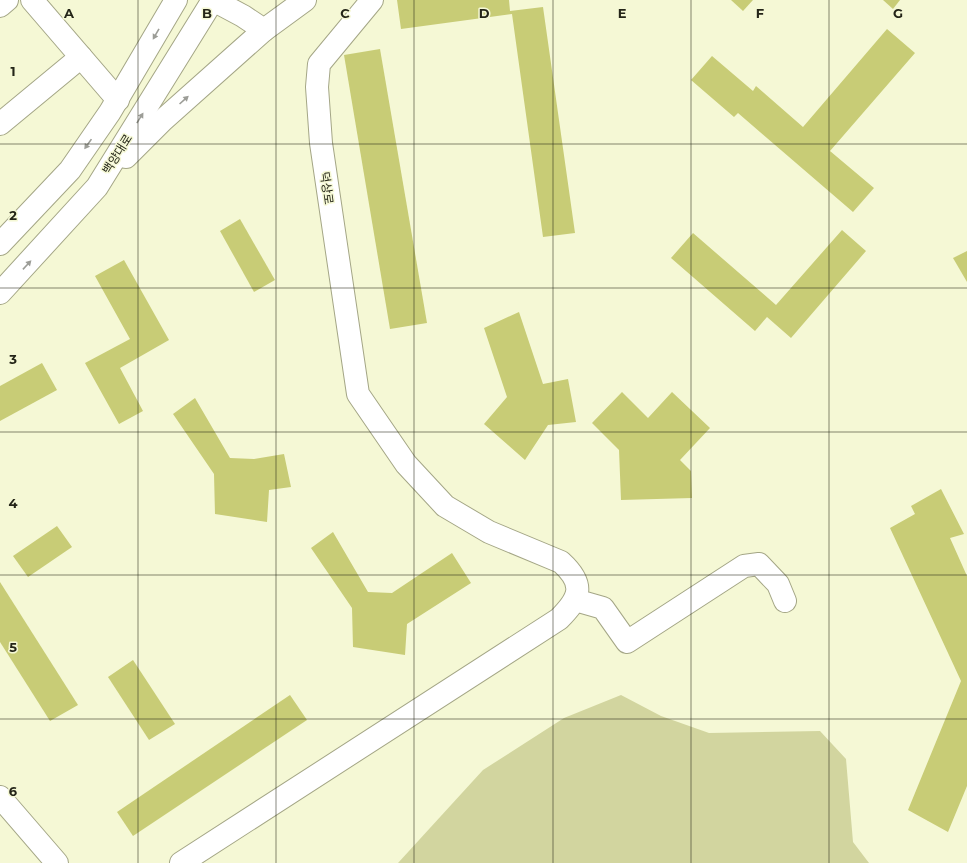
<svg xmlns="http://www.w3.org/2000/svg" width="967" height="863" font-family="Montserrat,'Noto Sans KR',sans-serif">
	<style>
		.green { fill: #d2d59f }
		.building { fill: #c8cc76 }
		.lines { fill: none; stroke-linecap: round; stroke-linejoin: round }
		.minor-casing { stroke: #a4a686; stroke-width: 24 }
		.major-casing { stroke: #a4a686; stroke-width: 24 }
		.minor { stroke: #fff; stroke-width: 22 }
		.major { stroke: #fff; stroke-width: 22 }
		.oneway { fill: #9c9d97 }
		.grid { fill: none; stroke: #242518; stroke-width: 1; stroke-opacity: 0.55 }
		.labels { text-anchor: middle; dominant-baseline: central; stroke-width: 3; stroke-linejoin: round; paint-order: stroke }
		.street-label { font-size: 12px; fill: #242518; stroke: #f5f8d5 }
		.grid-label { font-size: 13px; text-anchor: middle; font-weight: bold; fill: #242518; stroke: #f5f8d5; stroke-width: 3; stroke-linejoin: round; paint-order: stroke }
	</style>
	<rect width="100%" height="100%" fill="#f5f8d5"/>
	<polygon class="green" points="621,695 661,716 709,733 820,731 846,759 853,842 869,863 398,863 483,770 564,718"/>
	<g class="building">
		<polygon points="397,0 509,0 510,11 543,7 575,233 543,237 512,14 401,29"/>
		<polygon points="731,0 753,0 743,11"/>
		<polygon points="883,0 900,0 893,9"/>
		<polygon points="887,29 915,53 830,151 874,188 853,212 738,113 734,117 691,80 712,56 753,91 756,86 803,127"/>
		<polygon points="380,49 427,323 390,329 344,55"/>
		<polygon points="240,219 275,280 254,292 220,231"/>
		<polygon points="842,230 866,251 791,338 767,317 755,331 671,258 693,233 776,305"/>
		<polygon points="967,251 967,282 953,258"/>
		<polygon points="124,260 169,340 120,368 143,411 119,424 85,363 130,339 95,276"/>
		<polygon points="519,312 543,384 568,379 576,422 548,425 525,460 484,424 507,397 484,328"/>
		<polygon points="42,363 57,390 0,421 0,386"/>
		<polygon points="622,392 648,418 672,392 710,428 680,460 691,471 692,498 621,500 619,450 592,423"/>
		<polygon points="195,398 230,458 254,459 284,454 291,487 269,490 267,522 215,514 214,474 173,414"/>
		<polygon points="941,489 964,534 950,538 967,576 967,786 948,832 908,810 961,681 890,528 915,514 911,506"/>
		<polygon points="57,526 72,547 28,577 13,556"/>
		<polygon points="333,532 368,592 392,593 452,553 471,583 407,624 405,655 353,647 352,608 311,548"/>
		<polygon points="0,582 78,705 50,721 0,642"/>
		<polygon points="133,660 175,724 149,740 108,677"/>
		<polygon points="290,695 307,720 133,836 117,812"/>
	</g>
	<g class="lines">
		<defs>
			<g id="minor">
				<polyline points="32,0 118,100"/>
				<polyline points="0,6 7,0"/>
				<polyline points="0,124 81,57"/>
				<polyline points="575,600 603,608 627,642 744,566 759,564 778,584 785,601"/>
				<polyline points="0,797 57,863"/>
				<path d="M181,863L559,619C581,597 585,584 561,562L489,532L445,506L406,464L358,394L321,143L317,87L319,64L372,0"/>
			</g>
			<g id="major">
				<polyline points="213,0 243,16 264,30 305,0"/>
				<polyline points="126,157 163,120 264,30"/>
				<polyline points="0,244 70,170 110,112 176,0"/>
				<polyline points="0,293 97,187 213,0"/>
			</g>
		</defs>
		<use href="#minor" class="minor-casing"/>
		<use href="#major" class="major-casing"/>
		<use href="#minor" class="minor"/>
		<use href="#major" class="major"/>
	</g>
	<defs><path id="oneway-solid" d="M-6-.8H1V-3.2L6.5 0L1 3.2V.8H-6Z"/></defs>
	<g class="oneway">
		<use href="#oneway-solid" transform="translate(156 34) rotate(120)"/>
		<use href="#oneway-solid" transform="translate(184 100) rotate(-42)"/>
		<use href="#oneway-solid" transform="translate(140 118) rotate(-58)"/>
		<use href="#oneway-solid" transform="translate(88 144) rotate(125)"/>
		<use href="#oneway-solid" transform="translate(27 265) rotate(-47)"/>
	</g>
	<path class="grid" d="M138,0V863M276,0V863M414,0V863M553,0V863M691,0V863M829,0V863M0,144H967M0,288H967M0,432H967M0,575H967M0,719H967"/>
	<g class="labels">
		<g class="street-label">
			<text transform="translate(117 154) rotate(-58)">백양대로</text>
			<text transform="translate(327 188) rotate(82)">덕상로</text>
		</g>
	</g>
	<g class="grid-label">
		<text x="69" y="18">A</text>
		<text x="207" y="18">B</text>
		<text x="345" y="18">C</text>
		<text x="484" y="18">D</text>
		<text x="622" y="18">E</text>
		<text x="760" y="18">F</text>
		<text x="898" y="18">G</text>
		<text x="13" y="76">1</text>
		<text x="13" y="220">2</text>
		<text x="13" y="364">3</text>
		<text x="13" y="508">4</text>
		<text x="13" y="652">5</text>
		<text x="13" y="796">6</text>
	</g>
</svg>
